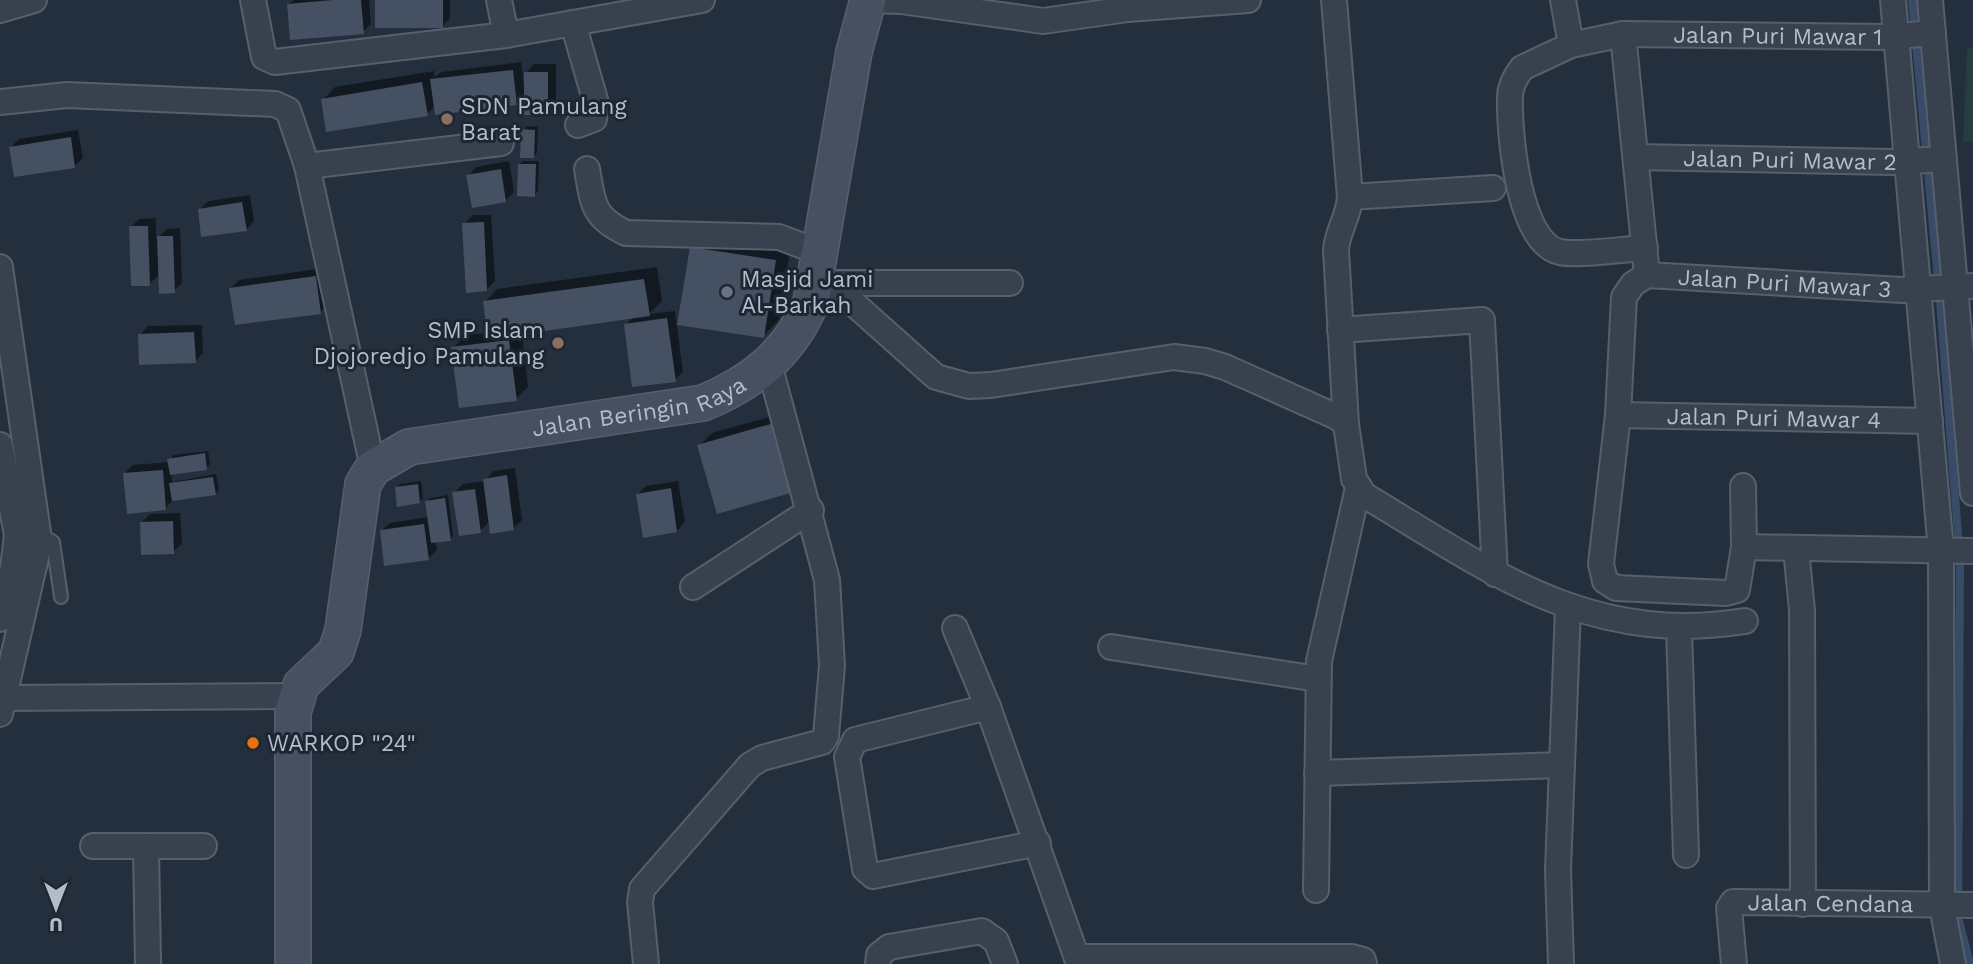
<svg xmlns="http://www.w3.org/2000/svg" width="1973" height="964" viewBox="0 0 1973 964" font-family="'Work Sans',sans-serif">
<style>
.green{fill:#263c3f}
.shadow{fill:#0007}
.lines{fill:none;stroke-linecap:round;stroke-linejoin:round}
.stream{stroke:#394c67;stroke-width:8}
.building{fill:#455162}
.lane-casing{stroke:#565f6c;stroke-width:16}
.street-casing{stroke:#565f6c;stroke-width:28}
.secondary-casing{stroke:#565f6c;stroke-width:38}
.lane{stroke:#38414e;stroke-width:12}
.street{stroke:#38414e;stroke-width:24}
.secondary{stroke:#465061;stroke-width:35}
.education-dot{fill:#8d6e63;stroke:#1d2633;stroke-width:2.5}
.worship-dot{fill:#6b7280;stroke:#1d2633;stroke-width:2.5}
.food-dot{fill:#e8710a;stroke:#1d2633;stroke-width:2.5}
.labels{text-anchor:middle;stroke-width:6;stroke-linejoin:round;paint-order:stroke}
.street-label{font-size:23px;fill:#b4bcc9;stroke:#1d2633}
.poi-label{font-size:23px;fill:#b4bcc9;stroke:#1d2633;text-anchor:start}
</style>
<rect width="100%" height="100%" fill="#242f3e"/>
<path class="green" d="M 1967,48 L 1973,48 L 1973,143 L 1963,142 Z"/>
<g class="shadow">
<path d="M 294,0 L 369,0 L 371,24 L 363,32 L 289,4 Z"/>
<path d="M 377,0 L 450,0 L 450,18 L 442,27 Z"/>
<path d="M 521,62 L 524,87 L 526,73 L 534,64 L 556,64 L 556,105 L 547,114 L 526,93 L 516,103 L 435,106 L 427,114 L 323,100 L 335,87 L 434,71 L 435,77 L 441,72 Z"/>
<path d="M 527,126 L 538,127 L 537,153 L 533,156 L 523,130 Z"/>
<path d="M 78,130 L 83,158 L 74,166 L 11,147 L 19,139 Z"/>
<path d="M 509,161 L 514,192 L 506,200 L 468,176 L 476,167 Z"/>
<path d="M 523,161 L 539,161 L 538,191 L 535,195 L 520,164 Z"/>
<path d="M 250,195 L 254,221 L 246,230 L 199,210 L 208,201 Z"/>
<path d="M 473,215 L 491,215 L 495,281 L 486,290 L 464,224 Z"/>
<path d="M 156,218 L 156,239 L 167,229 L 180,228 L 182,283 L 174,291 L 160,274 L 149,284 L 131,227 L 139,219 Z"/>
<path d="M 708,231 L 791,244 L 779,320 L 763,336 L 691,248 Z"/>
<path d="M 657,267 L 662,301 L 649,314 L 675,311 L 683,372 L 675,380 L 626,325 L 634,316 L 522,332 L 528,387 L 516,399 L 453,348 L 466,335 L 489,333 L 485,302 L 497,289 Z"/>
<path d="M 324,268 L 328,304 L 320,312 L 231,288 L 239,280 Z"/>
<path d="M 202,325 L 203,353 L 195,362 L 140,335 L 148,326 Z"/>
<path d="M 787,412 L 806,478 L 699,446 L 712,433 Z"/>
<path d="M 208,451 L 210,464 L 206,468 L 171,473 L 172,482 L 216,474 L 219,490 L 215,494 L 173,500 L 165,509 L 125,473 L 133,465 L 170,462 L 173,455 Z"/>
<path d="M 515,468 L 522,520 L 513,529 L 490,521 L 480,531 L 454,493 L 463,484 L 485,481 L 493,471 Z"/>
<path d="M 421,481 L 423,498 L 419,502 L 396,488 L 400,484 Z"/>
<path d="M 678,481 L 685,522 L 677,531 L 638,494 L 646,486 Z"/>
<path d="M 448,495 L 453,536 L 450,539 L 435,541 L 437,550 L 428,559 L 381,531 L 390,523 L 429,517 L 427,501 L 431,498 Z"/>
<path d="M 180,513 L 182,544 L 173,552 L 142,522 L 150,514 Z"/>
</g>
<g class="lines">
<path class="stream" d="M 1912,0 L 1940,301 L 1960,561 L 1958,917 L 1970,964"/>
</g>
<g class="building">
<path d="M 333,0 L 361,0 L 364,34 L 290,40 L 287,4 Z"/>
<rect x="375" y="0" width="68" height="28"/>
<path d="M 513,70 L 517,105 L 435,115 L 430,79 Z"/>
<rect x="524" y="72" width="24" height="43"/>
<path d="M 422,82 L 428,116 L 326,132 L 321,99 Z"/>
<path d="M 521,129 L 535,130 L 534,158 L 520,158 Z"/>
<path d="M 71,137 L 75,168 L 14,177 L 9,147 Z"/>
<path d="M 518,164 L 536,164 L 535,197 L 517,196 Z"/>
<path d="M 501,169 L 506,202 L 472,208 L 466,175 Z"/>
<path d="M 242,202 L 247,231 L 201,237 L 198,209 Z"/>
<path d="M 484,222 L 487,291 L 466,293 L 462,223 Z"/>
<path d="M 129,226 L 148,226 L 150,286 L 131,286 Z"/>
<path d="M 157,236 L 173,236 L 175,293 L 159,294 Z"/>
<path d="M 690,247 L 776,260 L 764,338 L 677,325 Z"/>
<path d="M 316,276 L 321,314 L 235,325 L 229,288 Z"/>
<path d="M 644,279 L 650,316 L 488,339 L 483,301 Z"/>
<path d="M 667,318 L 676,382 L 632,387 L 624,324 Z"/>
<path d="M 194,332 L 196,363 L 139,365 L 138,334 Z"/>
<path d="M 509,340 L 517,401 L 459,408 L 451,347 Z"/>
<path d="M 774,423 L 794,492 L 717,514 L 697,445 Z"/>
<path d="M 205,453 L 207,470 L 170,475 L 167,459 Z"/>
<path d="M 163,470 L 166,510 L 127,514 L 123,473 Z"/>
<path d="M 507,475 L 514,530 L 490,534 L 483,479 Z"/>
<path d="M 213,477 L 216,495 L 172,501 L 169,483 Z"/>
<path d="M 418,484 L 420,503 L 397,507 L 395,487 Z"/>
<path d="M 671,488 L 677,532 L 643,538 L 636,494 Z"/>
<path d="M 475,489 L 481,533 L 459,536 L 452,492 Z"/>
<path d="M 445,498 L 451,541 L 431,543 L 425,501 Z"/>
<path d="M 173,521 L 174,554 L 141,555 L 140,522 Z"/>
<path d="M 424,524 L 429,560 L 384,566 L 380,530 Z"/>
</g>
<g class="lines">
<g class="lane-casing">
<path id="lane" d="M 38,533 L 53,542 L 61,597"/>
</g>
<g class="street-casing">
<g id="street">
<path d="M 253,0 L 264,57 L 275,62 L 506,35 L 702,0"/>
<path d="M 499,0 L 506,35"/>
<path d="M 868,0 L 901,1 L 1043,21 L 1128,9 L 1248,0"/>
<path d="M 1334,0 L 1350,197 C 1349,217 1337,231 1336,250 L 1346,424"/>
<path d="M 1563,0 L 1571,45"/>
<path d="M 1893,0 L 1941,551 L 1942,907 L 1953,964"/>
<path d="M 1930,0 L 1973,493"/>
<path d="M 0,10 L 34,0"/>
<path d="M 573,23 L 596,103 L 594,119 L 578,125"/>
<path d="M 1623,34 L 1647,275 L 1633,284 L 1624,297 L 1618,415 L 1601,564 L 1605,581 L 1616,588 L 1726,593 L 1737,590 L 1744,547 L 1743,486"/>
<path d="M 0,102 L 67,95 L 275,104 L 288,110 L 307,166 L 373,468"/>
<path id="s1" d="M 1636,157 L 1892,162 L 1944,159"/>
<path d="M 307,166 L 501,143"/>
<path d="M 587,169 C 593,203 592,217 626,233 L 779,237 L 819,252"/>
<path d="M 1350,197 L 1493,188"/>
<path id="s2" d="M 1645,248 C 1624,249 1579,256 1560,252 C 1518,243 1509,132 1510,97 C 1510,86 1516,76 1522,68 L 1571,45 L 1623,34 L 1886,37 L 1933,33"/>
<path d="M 0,267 L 38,533 L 37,553 L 0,714"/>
<path d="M 816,270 L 936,377 L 969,386 L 991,385 L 1174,357 L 1205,361 L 1225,367 L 1337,417 L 1346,424 L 1354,479 L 1364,495 C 1491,571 1588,646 1745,621"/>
<path id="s3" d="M 1647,275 L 1902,290 L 1973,286"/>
<path d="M 830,283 L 1010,283"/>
<path d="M 1340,330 L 1482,320 L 1495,574"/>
<path id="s4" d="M 1618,415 L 1930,421"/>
<path d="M 0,445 L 17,535 L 13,568 L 0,619"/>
<path d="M 1744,547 L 1973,551"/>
<path d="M 1796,549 L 1802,610 L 1803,904"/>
<path d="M 693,587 L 811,510"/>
<path d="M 955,628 L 988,707 L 1079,964"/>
<path d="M 1679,628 L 1686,855"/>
<path d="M 1111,647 L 1318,679"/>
<path d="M 0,698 L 296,696"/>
<path d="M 988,707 L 855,740 L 847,757 L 865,869 L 873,876 L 1038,843"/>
<path d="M 1317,773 L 1562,765"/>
<path d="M 93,846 L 204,846"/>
<path d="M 146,846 L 148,964"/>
<path d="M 1316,890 L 1319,661 L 1358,488"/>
<path d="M 1077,957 L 1352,957 L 1363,960 L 1364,964"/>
<path d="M 646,964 L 640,902 L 642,889 L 750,765 L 762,758 L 822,742 L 826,736 L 832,666 L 827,580 L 769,364"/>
<path d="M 878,964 L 879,955 L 889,947 L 982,931 L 996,941 L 1005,964"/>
<path d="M 1561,964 L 1558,870 L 1568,608"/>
<path id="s5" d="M 1734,964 L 1729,908 L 1733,902 L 1973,905"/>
</g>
</g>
<g class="secondary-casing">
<g id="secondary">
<path id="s6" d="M 293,964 L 293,712 L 301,685 L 336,652 L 343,630 L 363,484 L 373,468 L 409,447 L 703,403 C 752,383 790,353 811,302 L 854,52 L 868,0"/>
</g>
</g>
<use href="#lane" class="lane"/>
<use href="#street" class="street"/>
<use href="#secondary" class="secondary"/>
</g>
<g class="education-dot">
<circle cx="447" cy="119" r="7"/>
<circle cx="558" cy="343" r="7"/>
</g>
<circle class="worship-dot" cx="727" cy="292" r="7"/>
<circle class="food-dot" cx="253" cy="743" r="7"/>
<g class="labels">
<g class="street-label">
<text dy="8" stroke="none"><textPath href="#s2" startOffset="550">Jalan Puri Mawar 1</textPath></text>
<text dy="8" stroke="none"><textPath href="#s1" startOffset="154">Jalan Puri Mawar 2</textPath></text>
<text dy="8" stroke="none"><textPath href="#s3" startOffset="138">Jalan Puri Mawar 3</textPath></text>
<text dy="8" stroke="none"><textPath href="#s6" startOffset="793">Jalan Beringin Raya</textPath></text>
<text dy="8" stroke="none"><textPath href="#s4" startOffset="156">Jalan Puri Mawar 4</textPath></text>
<text dy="8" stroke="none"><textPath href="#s5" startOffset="161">Jalan Cendana</textPath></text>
</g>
<g class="poi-label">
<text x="461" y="114">SDN Pamulang<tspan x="461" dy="26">Barat</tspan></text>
<text x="741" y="287">Masjid Jami<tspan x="741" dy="26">Al-Barkah</tspan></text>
<text x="544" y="338" text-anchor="end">SMP Islam<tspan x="544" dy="26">Djojoredjo Pamulang</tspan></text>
<text x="267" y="751">WARKOP "24"</text>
</g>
</g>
<g transform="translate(56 908) rotate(180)" stroke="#1d2633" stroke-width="5" paint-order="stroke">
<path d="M0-5L12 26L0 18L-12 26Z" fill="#b4bcc9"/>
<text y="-10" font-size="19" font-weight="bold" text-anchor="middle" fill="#b4bcc9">U</text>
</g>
</svg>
